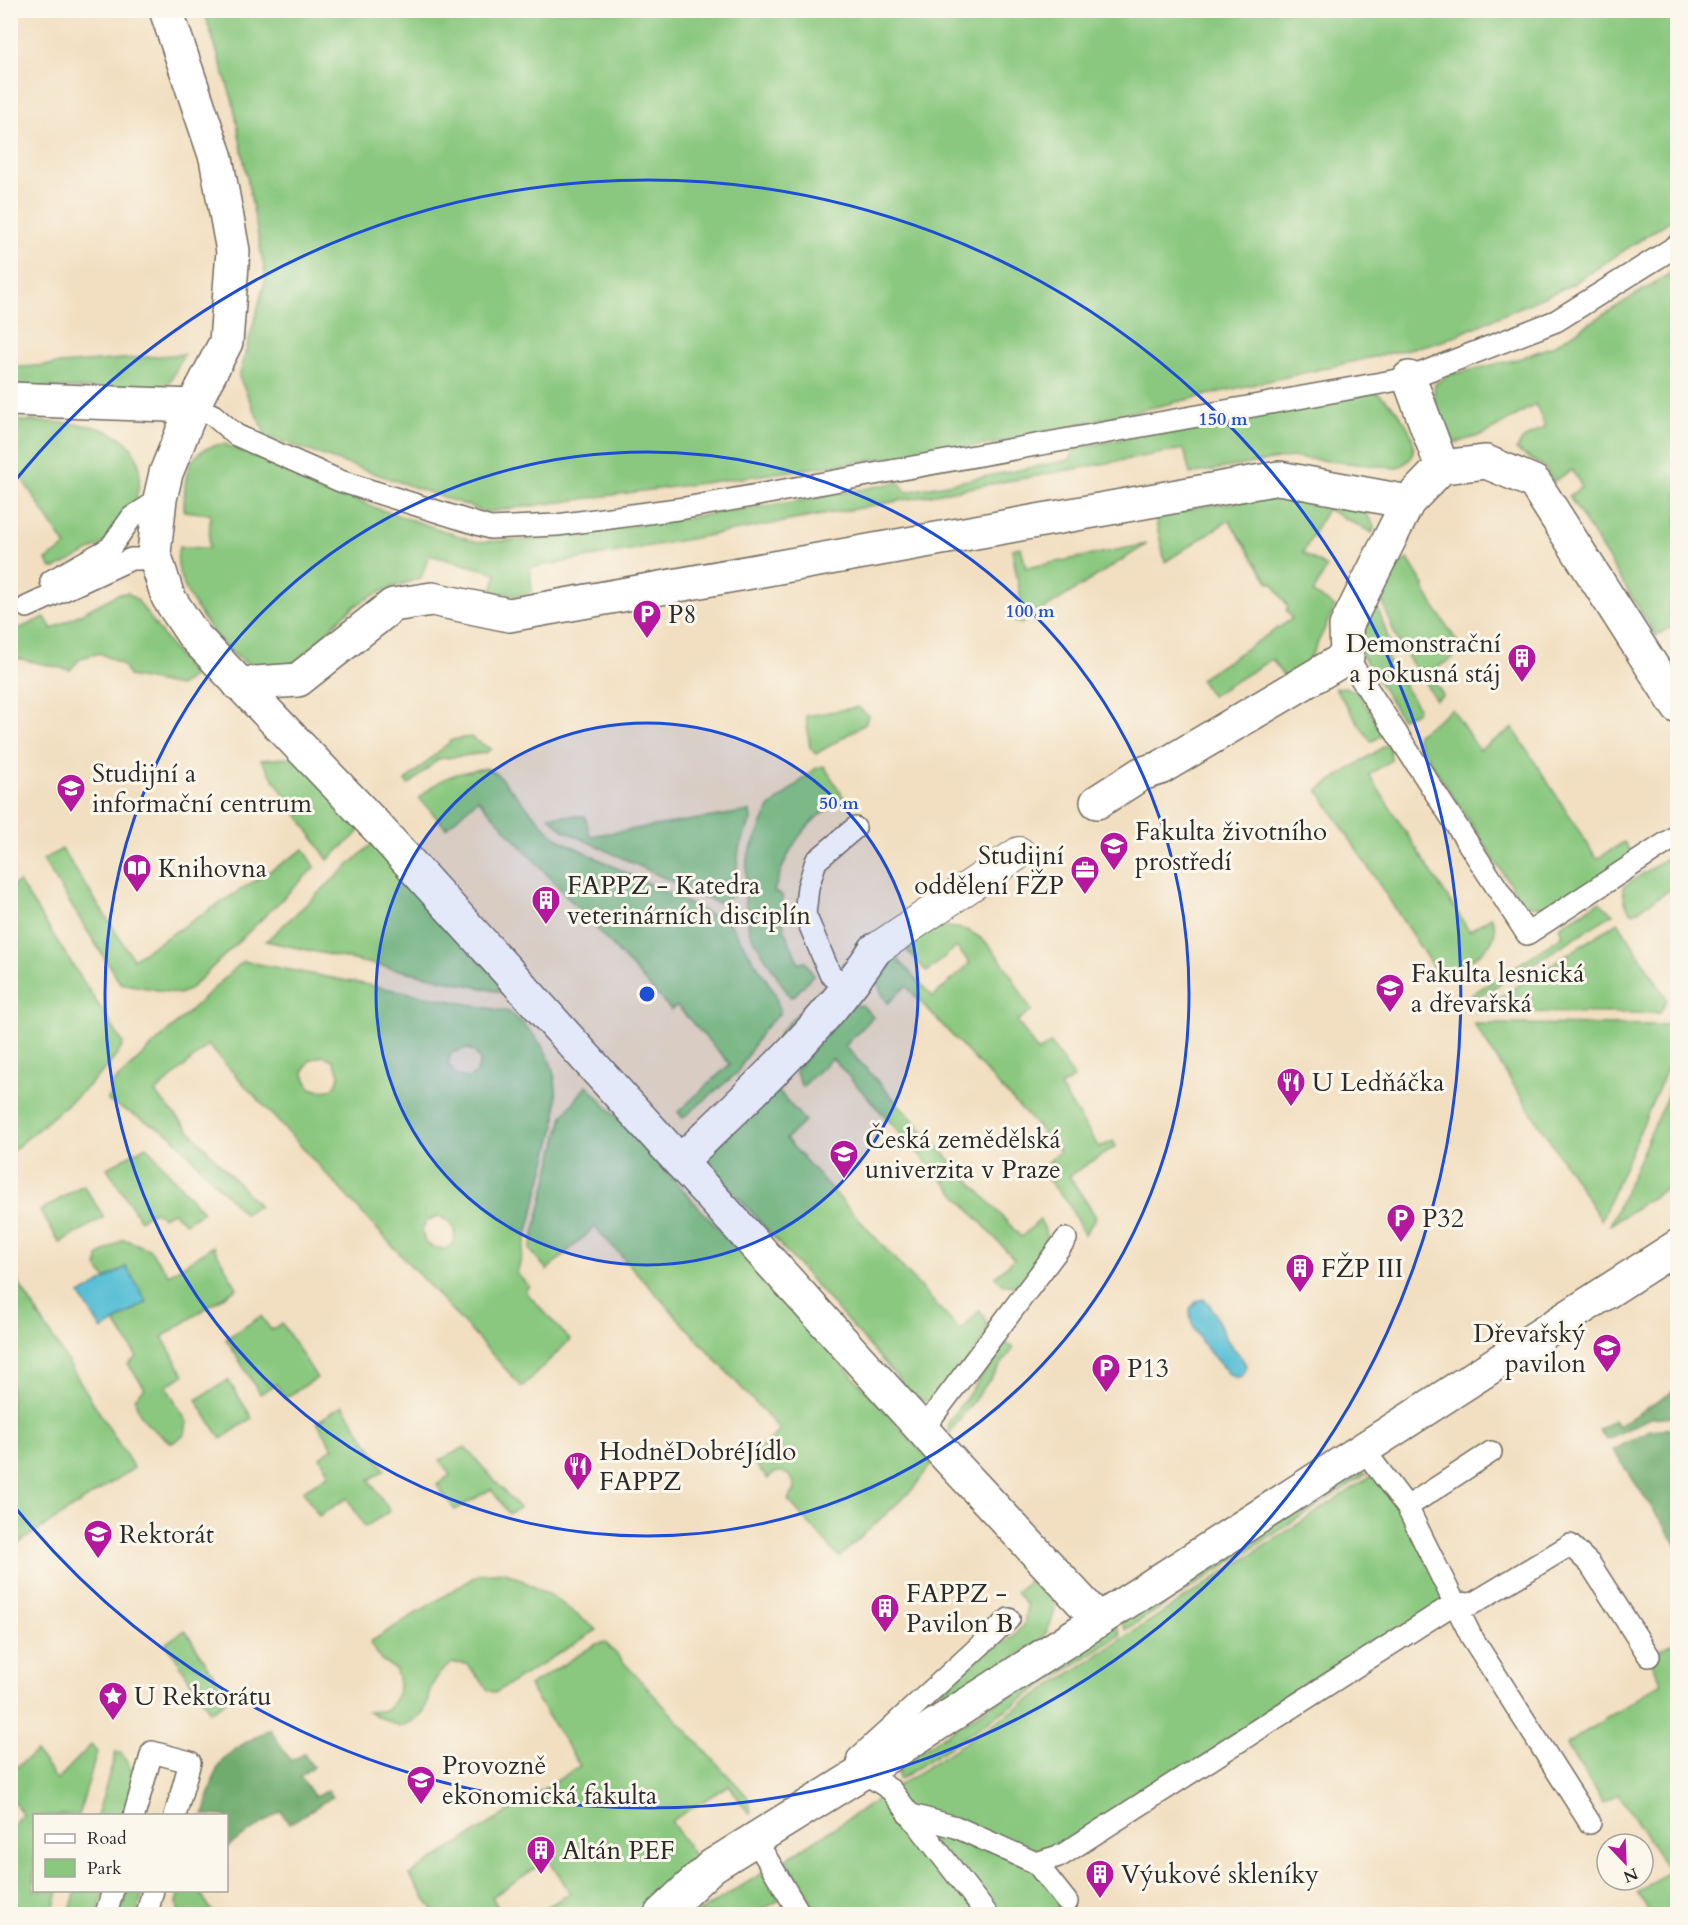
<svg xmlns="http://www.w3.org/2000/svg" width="1688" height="1925" viewBox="0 0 1688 1925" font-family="Cardo,serif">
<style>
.green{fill:#8ac87f;stroke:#5a7a55;stroke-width:1.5;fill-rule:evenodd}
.forest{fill:#6fac6e;stroke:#4d6c4c;stroke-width:1.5}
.water{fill:#59bfd6;stroke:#427580;stroke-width:1.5}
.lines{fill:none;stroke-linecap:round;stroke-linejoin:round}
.service-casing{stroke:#716a60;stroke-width:24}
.pedestrian-casing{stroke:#716a60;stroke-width:34}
.minor-casing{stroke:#716a60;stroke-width:36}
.service{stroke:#fff;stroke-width:21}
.pedestrian{stroke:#fff;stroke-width:32}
.minor{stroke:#fff;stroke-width:33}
.ring{fill:none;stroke:#1d4ed8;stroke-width:3}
.labels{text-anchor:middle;stroke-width:6;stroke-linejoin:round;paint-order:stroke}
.poi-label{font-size:26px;fill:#2b2b2b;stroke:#fbf7ec;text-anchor:start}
.centre{fill:#1d4ed8;stroke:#fbf7ec;stroke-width:3}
.ring-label{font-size:18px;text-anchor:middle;font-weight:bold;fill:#1d4ed8;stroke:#fbf7ec;stroke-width:6;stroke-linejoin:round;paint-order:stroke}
</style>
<rect width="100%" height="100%" fill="#fbf7ec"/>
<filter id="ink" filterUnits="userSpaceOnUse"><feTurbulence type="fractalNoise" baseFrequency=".0167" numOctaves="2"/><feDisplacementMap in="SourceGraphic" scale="12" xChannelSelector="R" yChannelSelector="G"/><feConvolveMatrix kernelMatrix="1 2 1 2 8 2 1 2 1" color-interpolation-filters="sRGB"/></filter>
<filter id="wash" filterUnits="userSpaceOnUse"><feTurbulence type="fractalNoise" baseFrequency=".008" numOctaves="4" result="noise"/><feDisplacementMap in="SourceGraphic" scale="24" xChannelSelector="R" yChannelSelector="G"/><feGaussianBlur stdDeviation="1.35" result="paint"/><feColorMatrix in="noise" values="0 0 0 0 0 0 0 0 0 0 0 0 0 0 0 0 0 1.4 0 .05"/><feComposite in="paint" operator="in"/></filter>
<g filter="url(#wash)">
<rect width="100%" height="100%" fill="#f2dfc1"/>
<g class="green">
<path d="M 204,11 L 1677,11 L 1677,216 L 1571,285 L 1443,341 L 993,444 L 486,512 L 266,436 L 239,377 L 266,278 L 233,102 Z"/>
<path d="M 1677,269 L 1677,623 L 1656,636 L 1569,496 L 1582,487 L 1572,470 L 1553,482 L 1544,467 L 1516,450 L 1523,439 L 1545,427 L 1536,404 L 1485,434 L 1455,443 C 1437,429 1431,406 1435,384 L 1449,375 L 1518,359 L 1553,346 Z"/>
<path d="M 184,354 L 172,378 L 162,390 L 11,387 L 11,368 Z"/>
<path d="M 1375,392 C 1393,402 1425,439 1409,460 C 1406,463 1401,466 1397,468 L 1290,457 L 1190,474 L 1184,449 L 530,568 L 532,592 L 518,596 L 492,592 L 497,573 L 429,555 L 421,578 C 400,585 378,591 358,604 C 334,620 317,646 294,662 C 259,686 223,649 205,621 C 191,600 172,573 179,547 L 209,548 L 210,514 L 184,511 C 185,478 184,448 224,444 L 373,507 L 477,542 L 545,539 L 805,500 L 899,482 L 906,492 L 1070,460 L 1075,448 Z"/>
<path d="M 10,420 C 37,422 67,421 94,427 C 133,436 147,460 136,498 C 132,511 126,524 116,534 C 102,547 73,559 56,568 L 51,568 L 46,560 L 66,546 L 11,462 Z"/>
<path d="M 1285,496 L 1363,508 L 1374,526 L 1373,533 L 1327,509 L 1303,553 L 1327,567 L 1313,593 L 1335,607 L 1303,673 L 1286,680 L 1272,659 L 1211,696 L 1200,679 L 1292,619 L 1286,609 L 1288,607 L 1272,582 L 1269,583 L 1229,520 L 1165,562 L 1155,517 L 1198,507 Z"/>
<path d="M 1147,544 L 1021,624 L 1015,622 L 1022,605 L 1012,549 L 1021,547 L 1026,568 Z"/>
<path d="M 1408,559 L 1425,587 L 1423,589 L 1463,651 L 1429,673 L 1443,695 L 1436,700 L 1398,642 L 1377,588 L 1386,572 Z"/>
<path d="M 128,593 L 138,601 L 193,677 L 179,686 L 129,676 L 123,665 L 100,653 L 81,658 L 70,670 L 11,657 L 11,632 L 45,617 L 52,629 L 118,594 Z"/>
<path d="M 1373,595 L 1394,654 L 1386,658 L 1418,707 L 1417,712 L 1401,718 L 1358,649 L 1357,630 Z"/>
<path d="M 1345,687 L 1358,693 L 1384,734 L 1371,742 L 1335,688 Z"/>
<path d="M 858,707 L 868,716 L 865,724 L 816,754 L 810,748 L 806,716 Z"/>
<path d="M 1452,709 L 1479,750 L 1513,728 L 1597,859 L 1624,842 L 1633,855 C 1613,868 1564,905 1544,907 C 1535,907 1529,905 1521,901 L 1417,741 L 1416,735 Z"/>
<path d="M 470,737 L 491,749 L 485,753 L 438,759 L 409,785 L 405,781 L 452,740 Z"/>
<path d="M 1389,743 L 1391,760 L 1369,775 L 1469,931 L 1491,917 C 1509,946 1460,965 1440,978 L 1318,790 Z"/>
<path d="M 296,757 L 358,826 L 359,832 L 328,860 L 261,760 Z"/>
<path d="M 824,766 L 844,798 C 804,821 787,848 774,892 L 782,895 L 784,929 L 799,964 L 805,961 L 813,975 L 794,996 L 790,997 L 749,931 L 745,900 L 747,858 L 769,808 L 815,769 Z"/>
<path d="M 486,768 L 496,773 L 548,830 L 562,841 L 730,924 L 775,993 L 780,1013 L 762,1031 L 737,1073 L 683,1118 L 678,1112 L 730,1064 L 677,1006 L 671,1010 L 478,799 L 446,828 L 419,798 C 442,776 455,773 486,768 Z"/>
<path d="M 750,811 L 751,820 L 739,848 L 734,895 L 717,903 L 563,830 L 549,816 L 585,816 L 590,836 Z"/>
<path d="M 373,843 L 510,994 L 266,941 Z"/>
<path d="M 62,849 L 133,959 L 304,849 L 315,867 L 189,990 L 179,994 L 120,983 L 43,860 Z"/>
<path d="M 1677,851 L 1677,885 L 1634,913 C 1624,908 1624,896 1623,887 Z"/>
<path d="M 19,882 L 123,1043 C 118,1067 33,1132 11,1152 L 10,887 Z"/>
<path d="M 1599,902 L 1613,914 L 1463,1007 L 1460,1002 L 1563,936 L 1559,927 Z"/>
<path d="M 1618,922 L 1667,999 L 1660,1013 L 1477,1012 Z"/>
<path d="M 947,927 C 955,928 964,928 971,932 C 999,947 1015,984 1032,1011 L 1017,1021 L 1038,1052 L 1051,1043 L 1074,1078 L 1060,1087 L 1099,1148 L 1113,1141 L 1116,1146 L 1069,1176 L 1096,1217 L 1084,1235 L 1068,1203 L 1040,1170 L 1060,1151 L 906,986 L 888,1003 C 871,980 875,973 891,952 L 933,997 L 967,966 L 970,963 L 956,947 L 927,972 L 902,945 L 928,932 Z"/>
<path d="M 243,961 L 509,1012 C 552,1045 561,1075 555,1127 L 517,1274 L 529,1286 L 525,1291 L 570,1340 L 522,1387 L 208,1045 L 155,1093 L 259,1206 L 244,1214 L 170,1134 L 108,1101 L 112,1084 ZM 467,1048 L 475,1052 L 480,1061 L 477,1072 L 469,1078 L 456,1076 L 448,1064 L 451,1053 ZM 322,1056 L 333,1060 L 339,1074 C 338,1092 325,1093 310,1088 L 303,1072 L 310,1060 ZM 438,1216 L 448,1221 L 455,1229 L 454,1242 L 446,1249 L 436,1248 L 425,1243 L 422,1231 L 426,1221 Z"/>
<path d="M 820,990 L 818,1004 L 773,1048 L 781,1031 Z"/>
<path d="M 862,1005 L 873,1017 L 845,1046 L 1021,1237 L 1040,1220 C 1058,1249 1036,1263 1018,1286 L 1004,1285 L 995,1277 L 1014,1259 L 832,1058 L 802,1087 L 795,1071 L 849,1006 Z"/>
<path d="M 1474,1024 L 1666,1025 L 1677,1046 L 1601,1220 Z"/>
<path d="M 1677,1074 L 1677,1181 L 1610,1225 Z"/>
<path d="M 587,1085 L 932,1463 L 913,1489 L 839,1557 L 788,1500 L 795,1490 C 795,1474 778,1465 768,1479 L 750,1458 L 780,1430 L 595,1227 L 547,1270 L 530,1250 L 563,1116 Z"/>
<path d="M 769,1091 L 779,1092 L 805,1121 L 786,1139 L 960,1331 L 980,1310 L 987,1323 L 987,1335 L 940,1397 L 927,1401 L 917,1400 L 702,1156 Z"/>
<path d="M 146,1146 L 203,1212 L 185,1223 L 173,1212 L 162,1217 L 154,1211 L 140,1220 L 107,1168 Z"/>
<path d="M 83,1185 L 104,1217 L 60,1243 L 40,1211 Z"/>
<path d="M 124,1239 L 149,1249 L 169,1275 L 213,1246 L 237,1288 L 162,1337 L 184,1375 L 166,1386 L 187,1422 L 185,1434 L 172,1443 C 155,1432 137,1419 135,1398 L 145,1388 L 128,1364 L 137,1357 L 115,1322 L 147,1302 L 126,1267 L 106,1279 L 97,1267 L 98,1256 Z"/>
<path d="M 11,1271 L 134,1468 L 11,1548 L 10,1548 Z"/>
<path d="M 261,1316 L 271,1330 L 282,1323 L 317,1378 L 285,1398 L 276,1384 L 260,1394 L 226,1339 Z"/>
<path d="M 1005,1343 L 1014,1348 L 949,1433 L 948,1423 Z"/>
<path d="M 228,1380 L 252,1418 L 221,1439 L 196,1400 Z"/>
<path d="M 343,1405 L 385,1470 L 369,1480 L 390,1511 L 365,1527 L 347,1498 L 319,1516 L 303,1491 L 330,1474 L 320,1457 L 333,1448 L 317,1422 Z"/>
<path d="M 465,1447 L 519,1508 L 509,1514 L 491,1489 L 455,1510 L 437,1485 L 450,1475 L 440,1460 Z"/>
<path d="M 1379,1471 L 1455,1603 L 1037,1863 L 1067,1902 L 1057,1909 L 1060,1914 L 819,1914 L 785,1860 Z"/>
<path d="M 1361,1473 L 1366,1474 L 1126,1630 L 1121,1622 L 1344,1479 Z"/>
<path d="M 1018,1548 C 1048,1580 1071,1595 1042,1639 L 874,1752 L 982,1653 L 1008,1641 L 1024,1624 L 1027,1606 L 1016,1592 L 1033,1577 L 1012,1554 Z"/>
<path d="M 506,1572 L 553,1597 L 597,1630 L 495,1693 L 488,1690 L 467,1664 L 452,1663 C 447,1667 441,1671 438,1676 C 419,1700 439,1712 400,1727 L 368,1712 L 387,1710 C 400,1695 402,1687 395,1669 L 381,1660 L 370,1642 L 479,1574 Z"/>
<path d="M 1115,1625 L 1121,1634 L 899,1780 L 897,1766 Z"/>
<path d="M 185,1630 L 229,1699 L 210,1712 L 166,1643 Z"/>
<path d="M 1677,1640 L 1677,1914 L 1651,1914 L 1637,1893 L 1669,1871 L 1619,1794 L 1603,1803 L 1566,1744 L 1662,1683 L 1649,1656 Z"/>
<path d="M 605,1642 L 748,1797 L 751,1811 L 749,1814 L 729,1785 L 671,1821 L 699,1863 L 669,1885 L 641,1914 L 536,1914 L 570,1893 L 549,1859 L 492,1897 L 502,1914 L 436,1914 L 409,1875 L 580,1766 L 529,1686 L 596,1644 Z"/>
<path d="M 91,1745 L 97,1752 L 79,1815 L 34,1816 L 34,1890 L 58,1891 L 52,1914 L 11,1914 L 11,1829 L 23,1815 L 11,1797 L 11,1771 L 36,1752 L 57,1780 Z"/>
<path d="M 116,1752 L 122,1754 L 136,1778 L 125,1815 L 97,1816 Z"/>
<path d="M 764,1872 L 780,1900 L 754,1914 L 696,1914 Z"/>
<path d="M 76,1891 L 104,1891 L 98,1914 L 69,1914 Z"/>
<path d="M 128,1891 L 143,1891 L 137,1914 L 121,1914 Z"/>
<path d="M 180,1891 L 199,1891 L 214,1914 L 179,1914 L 177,1903 Z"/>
</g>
<g class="forest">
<path d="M 1677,1389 L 1677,1416 L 1650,1418 L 1606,1440 L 1599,1430 L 1614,1420 L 1618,1426 Z"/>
<path d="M 1677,1428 L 1678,1428 L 1677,1545 L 1613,1450 L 1650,1430 Z"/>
<path d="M 270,1729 L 291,1761 L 304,1754 L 313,1767 L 300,1776 L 315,1797 L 328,1790 L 332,1797 L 289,1824 L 281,1811 L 227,1847 L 226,1816 L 204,1815 C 209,1799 212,1774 222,1761 C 234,1747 255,1738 270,1729 Z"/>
</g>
<g class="water">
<path d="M 126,1267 L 147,1302 L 102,1330 L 80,1295 Z"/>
<path d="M 1204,1299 C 1216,1309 1218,1324 1225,1337 C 1231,1347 1241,1354 1246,1365 L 1243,1375 L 1237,1378 L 1230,1375 C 1214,1357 1189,1334 1190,1309 L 1197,1301 Z"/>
</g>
</g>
<g filter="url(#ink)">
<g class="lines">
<g class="service-casing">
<g id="service">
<path d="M 193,406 L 213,415 L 236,435 L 340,481 L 490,528 L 557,525 L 685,508 L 1409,378 L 1556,321 L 1678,245"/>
<path d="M 51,581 L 110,548 L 132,517 L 160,499"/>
<path d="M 27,607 L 131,559 L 145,559 L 158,564"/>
<path d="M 1347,657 L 1527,934 L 1678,835"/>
<path d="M 849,989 L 830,974 L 805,914 L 808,887 L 816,861 L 855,828"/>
<path d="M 923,1429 L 1066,1239"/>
<path d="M 1364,1450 L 1407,1507 L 1471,1636 L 1590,1823"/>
<path d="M 1407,1507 L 1491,1452"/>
<path d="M 908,1814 L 956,1827 L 1036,1863 L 1067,1902"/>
<path d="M 134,1816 L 152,1752 L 190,1762 L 175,1816"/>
<path d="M 755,1839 L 800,1914"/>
<path d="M 1036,1863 L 1062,1855 L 1455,1603 L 1472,1604 L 1570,1545 L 1590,1564 L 1649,1656"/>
<path d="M 106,1914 L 113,1890"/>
<path d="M 147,1914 L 153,1890"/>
<path d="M 987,1914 L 891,1790 L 863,1772 L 858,1758 L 1009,1619"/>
</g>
</g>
<g class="pedestrian-casing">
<path id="pedestrian" d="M 875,950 L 1019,853"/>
</g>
<g class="minor-casing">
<g id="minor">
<path d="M 166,10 L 216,158 L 233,251 L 226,342 L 193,406 L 166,473 L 160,499 L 154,553 L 168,597 L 194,636 L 377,827 L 948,1458 L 1098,1619"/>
<path d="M 1409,378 L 1442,467"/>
<path d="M 10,399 L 193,406"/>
<path d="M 239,684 L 298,680 L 393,605 L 432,599 L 509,615 L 1279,478 L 1408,502"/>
<path d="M 1097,802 L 1141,774 L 1160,768 L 1347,657 L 1346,626 L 1408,502 L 1442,467 L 1486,462 L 1534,482 L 1678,707"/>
<path d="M 680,1162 C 748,1095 822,1030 875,950"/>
<path d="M 661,1914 L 712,1866 L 863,1772 L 1678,1246"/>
</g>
</g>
<use href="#service" class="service"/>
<use href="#pedestrian" class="pedestrian"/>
<use href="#minor" class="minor"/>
</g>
</g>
<circle cx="647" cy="994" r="271" fill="#1d4ed8" fill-opacity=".12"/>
<g class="ring">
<circle cx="647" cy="994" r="271"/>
<circle cx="647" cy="994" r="542"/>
<path d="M14 482A814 814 0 1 1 14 1506"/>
</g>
<defs>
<g id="parking-pin" transform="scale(1.5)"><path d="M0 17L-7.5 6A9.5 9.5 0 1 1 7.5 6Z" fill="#b5179e" stroke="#fbf7ec"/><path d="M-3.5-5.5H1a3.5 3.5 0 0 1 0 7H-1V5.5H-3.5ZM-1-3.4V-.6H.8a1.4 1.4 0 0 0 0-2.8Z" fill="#fff"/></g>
<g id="building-pin" transform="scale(1.5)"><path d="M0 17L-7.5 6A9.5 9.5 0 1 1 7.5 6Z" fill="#b5179e" stroke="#fbf7ec"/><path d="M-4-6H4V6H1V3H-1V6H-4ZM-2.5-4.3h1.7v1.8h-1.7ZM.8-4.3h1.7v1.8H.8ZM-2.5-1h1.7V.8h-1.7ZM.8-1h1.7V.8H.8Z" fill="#fff"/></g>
<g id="university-pin" transform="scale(1.5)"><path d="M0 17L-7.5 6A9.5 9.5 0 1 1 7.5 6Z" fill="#b5179e" stroke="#fbf7ec"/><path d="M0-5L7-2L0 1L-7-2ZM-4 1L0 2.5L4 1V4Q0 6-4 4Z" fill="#fff"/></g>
<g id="library-pin" transform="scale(1.5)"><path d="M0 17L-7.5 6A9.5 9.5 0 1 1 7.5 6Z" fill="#b5179e" stroke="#fbf7ec"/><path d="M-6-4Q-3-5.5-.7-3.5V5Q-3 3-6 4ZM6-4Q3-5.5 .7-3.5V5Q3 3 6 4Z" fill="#fff"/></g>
<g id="office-pin" transform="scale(1.5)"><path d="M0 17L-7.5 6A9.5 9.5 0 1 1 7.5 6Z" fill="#b5179e" stroke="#fbf7ec"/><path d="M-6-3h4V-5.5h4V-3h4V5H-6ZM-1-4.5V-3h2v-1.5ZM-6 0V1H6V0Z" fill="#fff"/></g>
<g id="restaurant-pin" transform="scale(1.5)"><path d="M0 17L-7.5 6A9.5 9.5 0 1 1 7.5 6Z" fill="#b5179e" stroke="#fbf7ec"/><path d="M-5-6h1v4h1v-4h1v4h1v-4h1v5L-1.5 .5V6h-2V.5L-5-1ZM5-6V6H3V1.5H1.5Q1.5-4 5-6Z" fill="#fff"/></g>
<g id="sight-pin" transform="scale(1.5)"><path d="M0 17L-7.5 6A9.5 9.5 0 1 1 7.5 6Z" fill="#b5179e" stroke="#fbf7ec"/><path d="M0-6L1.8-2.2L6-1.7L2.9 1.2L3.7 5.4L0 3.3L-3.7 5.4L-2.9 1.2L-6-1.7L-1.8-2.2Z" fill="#fff"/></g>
</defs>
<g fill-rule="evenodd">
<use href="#parking-pin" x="647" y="614"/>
<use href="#building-pin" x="1522" y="658"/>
<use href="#university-pin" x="71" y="788"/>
<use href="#university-pin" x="1114" y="846"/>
<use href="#library-pin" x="137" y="868"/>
<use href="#office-pin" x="1085" y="870"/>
<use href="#building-pin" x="546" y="900"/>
<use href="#university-pin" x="1390" y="988"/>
<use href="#restaurant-pin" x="1291" y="1082"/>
<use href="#university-pin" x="844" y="1154"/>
<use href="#parking-pin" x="1401" y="1218"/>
<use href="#building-pin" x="1300" y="1268"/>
<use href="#university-pin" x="1607" y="1348"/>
<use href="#parking-pin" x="1106" y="1368"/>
<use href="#restaurant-pin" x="578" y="1466"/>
<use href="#university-pin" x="98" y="1534"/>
<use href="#building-pin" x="885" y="1608"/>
<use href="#sight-pin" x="113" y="1696"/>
<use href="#university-pin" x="421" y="1780"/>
<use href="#building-pin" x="541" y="1850"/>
<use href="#building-pin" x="1100" y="1874"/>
</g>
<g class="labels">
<g class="poi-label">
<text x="668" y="623">P8</text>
<text x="1501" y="652" text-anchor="end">Demonstrační<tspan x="1501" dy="30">a pokusná stáj</tspan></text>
<text x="92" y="782">Studijní a<tspan x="92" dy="30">informační centrum</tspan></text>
<text x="1135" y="840">Fakulta životního<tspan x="1135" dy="30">prostředí</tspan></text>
<text x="1064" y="864" text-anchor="end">Studijní<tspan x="1064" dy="30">oddělení FŽP</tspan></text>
<text x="158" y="877">Knihovna</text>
<text x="567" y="894">FAPPZ - Katedra<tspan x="567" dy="30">veterinárních disciplín</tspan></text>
<text x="1411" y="982">Fakulta lesnická<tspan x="1411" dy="30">a dřevařská</tspan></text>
<text x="1312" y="1091">U Ledňáčka</text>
<text x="865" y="1148">Česká zemědělská<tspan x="865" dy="30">univerzita v Praze</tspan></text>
<text x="1422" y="1227">P32</text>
<text x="1321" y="1277">FŽP III</text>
<text x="1586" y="1342" text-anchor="end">Dřevařský<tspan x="1586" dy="30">pavilon</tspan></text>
<text x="1127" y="1377">P13</text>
<text x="599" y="1460">HodněDobréJídlo<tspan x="599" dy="30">FAPPZ</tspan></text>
<text x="119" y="1543">Rektorát</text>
<text x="906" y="1602">FAPPZ -<tspan x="906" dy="30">Pavilon B</tspan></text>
<text x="134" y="1705">U Rektorátu</text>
<text x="442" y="1774">Provozně<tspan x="442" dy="30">ekonomická fakulta</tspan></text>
<text x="562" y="1859">Altán PEF</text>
<text x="1121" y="1883">Výukové skleníky</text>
</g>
</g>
<circle cx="647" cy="994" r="9" class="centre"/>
<g class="ring-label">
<text x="1223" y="425">150 m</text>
<text x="1030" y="617">100 m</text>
<text x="839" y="809">50 m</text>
</g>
<rect width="1688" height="1925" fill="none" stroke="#fbf7ec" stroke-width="36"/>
<rect x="33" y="1814" width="195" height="78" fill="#fbf7ec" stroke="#a8a59f" stroke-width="1.5"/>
<rect x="45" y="1834" width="30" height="9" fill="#ffffff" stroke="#a8a59f" stroke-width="1.5"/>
<text x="87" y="1844" font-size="18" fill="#2b2b2b">Road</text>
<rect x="45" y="1859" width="30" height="18" fill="#8ac87f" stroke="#a8a59f" stroke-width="1.5"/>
<text x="87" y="1874" font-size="18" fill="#2b2b2b">Park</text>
<g transform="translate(1625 1862) rotate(157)"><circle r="28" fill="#fbf7ec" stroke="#a8a59f" stroke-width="1.5"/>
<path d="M0-4.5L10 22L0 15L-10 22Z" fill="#b5179e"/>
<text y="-9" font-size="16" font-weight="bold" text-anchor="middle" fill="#2b2b2b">N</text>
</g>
</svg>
